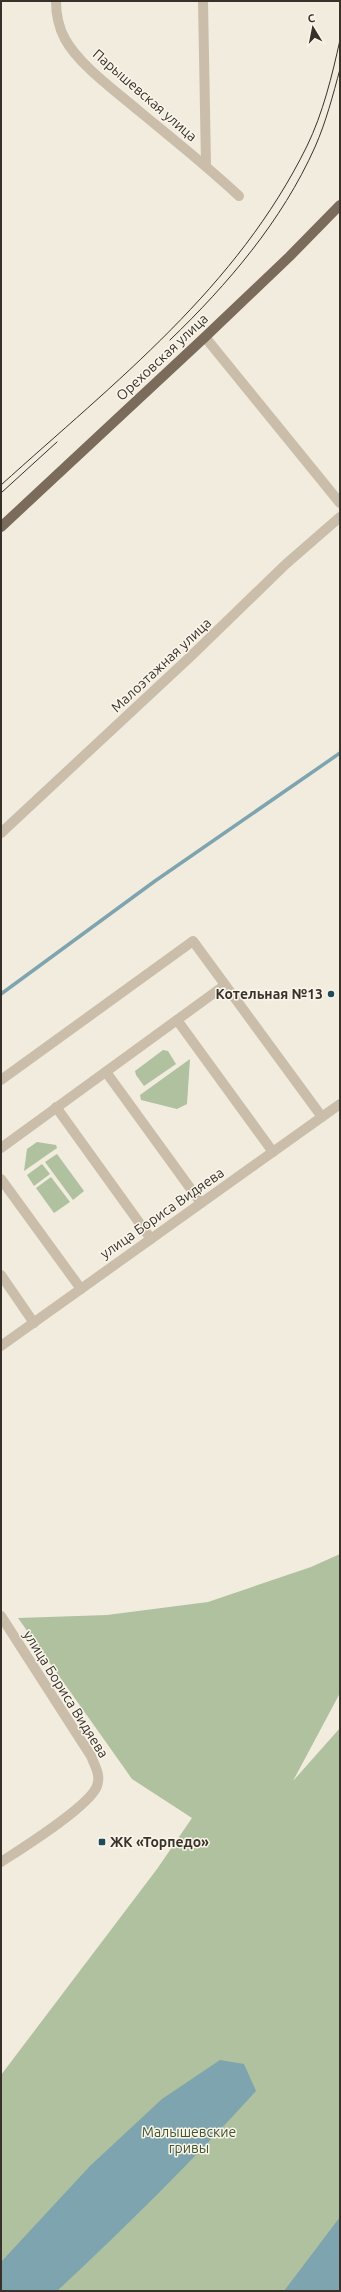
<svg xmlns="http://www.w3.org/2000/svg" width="341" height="2292" viewBox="0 0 341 2292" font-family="Ubuntu,sans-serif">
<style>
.green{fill:#afc19e}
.water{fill:#7da4af}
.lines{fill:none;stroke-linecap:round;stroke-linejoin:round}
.stream{stroke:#7da4af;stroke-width:3.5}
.minor{stroke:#cabeaa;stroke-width:10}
.primary{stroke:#7a6b5b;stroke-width:10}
.tram{stroke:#383129;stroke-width:1}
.poi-dot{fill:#1f4b59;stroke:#faf5eb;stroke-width:1.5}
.labels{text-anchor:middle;stroke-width:3;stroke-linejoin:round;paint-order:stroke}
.street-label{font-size:14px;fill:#383129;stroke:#faf5eb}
.poi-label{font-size:14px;font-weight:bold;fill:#383129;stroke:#faf5eb;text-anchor:end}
.park-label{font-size:14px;fill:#40562d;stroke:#faf5eb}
</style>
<rect width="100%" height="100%" fill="#f2ecde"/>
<g class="green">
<path d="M 163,1050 L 168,1051 L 176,1064 L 144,1086 L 136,1075 L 135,1071 Z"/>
<path d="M 190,1059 L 187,1104 L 177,1109 L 141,1100 L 140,1095 Z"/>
<path d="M 37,1142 L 56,1145 L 57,1148 L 24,1171 L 27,1149 Z"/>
<path d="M 57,1154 L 84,1191 L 73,1200 L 45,1162 Z"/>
<path d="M 42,1164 L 50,1174 L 34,1186 L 27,1175 Z"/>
<path d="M 51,1177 L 70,1202 L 54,1213 L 36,1188 Z"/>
<path d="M 340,1554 L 340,1693 L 293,1781 L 340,1728 L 340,2291 L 1,2291 L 1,2075 L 157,1869 L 192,1818 L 132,1779 L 18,1618 L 107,1615 L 208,1602 L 311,1567 Z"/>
</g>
<g class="water">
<path d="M 220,2060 L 244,2064 L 256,2091 C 192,2161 126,2227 57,2291 L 1,2291 L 1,2262 L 90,2166 L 162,2099 Z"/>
<path d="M 340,2217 L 340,2291 L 284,2291 Z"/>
</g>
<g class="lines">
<path class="stream" d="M 1,994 L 155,881 L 340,753"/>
<g class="minor">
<path d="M 56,1 C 56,13 59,28 65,39 C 79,65 117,92 139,111 C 173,139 207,166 239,196"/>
<path d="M 203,1 L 206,165"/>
<path d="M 205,337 L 340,503"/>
<path d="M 1,833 L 190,657 L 286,564 L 340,517"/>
<path d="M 177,1020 L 273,1152"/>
<path d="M 106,1072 L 201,1203"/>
<path d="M 1,1080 L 193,941 L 322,1117"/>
<path d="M 56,1107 L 151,1239"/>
<path d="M 1,1148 L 225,985"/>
<path d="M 1,1179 L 81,1289"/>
<path d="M 1,1275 L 34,1323"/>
<path d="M 1,1346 L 340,1104"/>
<path d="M 1,1616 L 91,1756 C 95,1766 101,1775 97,1786 C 90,1806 21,1849 1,1862"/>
</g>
<path class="primary" d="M 1,527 L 205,337 L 289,257 L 340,205"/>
<g class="tram">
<path d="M 170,340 C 228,284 282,221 315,147 C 326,122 333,95 340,69"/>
<path d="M 1,485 C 116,381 237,288 307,146 C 323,113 332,76 340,40"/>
<path d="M 1,493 L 57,442"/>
</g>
</g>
<g class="poi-dot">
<circle cx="331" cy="994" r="4"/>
<rect x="98" y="1838" width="8" height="8" rx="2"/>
</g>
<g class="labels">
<g class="street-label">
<text transform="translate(145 95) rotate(41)" y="5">Парышевская улица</text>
<text transform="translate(162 357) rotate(-43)" y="5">Ореховская улица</text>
<text transform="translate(161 665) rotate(-43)" y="5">Малоэтажная улица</text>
<text transform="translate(162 1213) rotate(-35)" y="5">улица Бориса Видяева</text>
<text transform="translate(66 1694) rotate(58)" y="5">улица Бориса Видяева</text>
</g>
<g class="poi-label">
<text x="323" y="999">Котельная №13</text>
<text x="110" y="1847" text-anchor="start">ЖК «Торпедо»</text>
</g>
<g class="park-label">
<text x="189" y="2137">Малышевские<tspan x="189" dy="16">гривы</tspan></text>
</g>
</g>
<rect width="341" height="2292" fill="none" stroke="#383129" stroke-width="4"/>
<g transform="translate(313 28) rotate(350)" stroke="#faf5eb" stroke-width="3" paint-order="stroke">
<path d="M0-3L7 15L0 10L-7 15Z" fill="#383129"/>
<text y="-6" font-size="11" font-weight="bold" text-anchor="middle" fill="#383129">С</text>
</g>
</svg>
